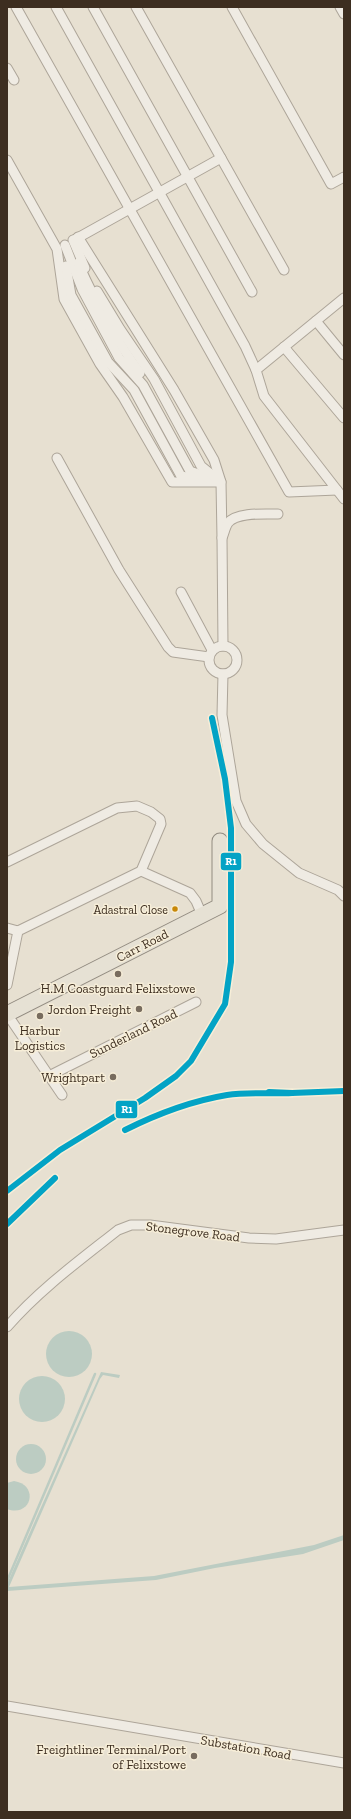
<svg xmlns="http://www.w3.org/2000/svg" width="351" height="1819" viewBox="0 0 351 1819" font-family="'Zilla Slab',serif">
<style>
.water{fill:#bcccc2}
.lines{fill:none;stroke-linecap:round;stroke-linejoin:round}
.stream{stroke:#bcccc2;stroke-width:2.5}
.minor-casing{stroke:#ada599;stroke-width:11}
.primary-casing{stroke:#928b80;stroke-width:17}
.minor{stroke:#efebe3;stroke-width:9}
.primary{stroke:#e6e1d4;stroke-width:15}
.rail-1-casing{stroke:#f7eed8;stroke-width:9}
.rail-1{stroke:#03a3c5;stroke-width:6}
.bus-dot{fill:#c88808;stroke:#f7eed8;stroke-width:1.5}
.poi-dot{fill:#786c5e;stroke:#f7eed8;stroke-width:1.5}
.labels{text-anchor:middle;stroke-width:3;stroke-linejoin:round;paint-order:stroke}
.bus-label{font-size:12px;fill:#3d2e20;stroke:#f7eed8;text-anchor:end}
.street-label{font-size:13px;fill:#3d2e20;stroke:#f7eed8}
.poi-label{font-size:13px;fill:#3d2e20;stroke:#f7eed8;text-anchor:end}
.line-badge{stroke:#f7eed8;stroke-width:1.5}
.badge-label{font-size:11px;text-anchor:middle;font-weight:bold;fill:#fff}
</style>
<rect width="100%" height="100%" fill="#e7e0d1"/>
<g class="water">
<circle cx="69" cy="1354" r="23"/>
<path d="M 101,1372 L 120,1375 L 119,1378 L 103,1375 L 100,1379 L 9,1587 L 154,1576 L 314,1545 L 344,1535 L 344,1540 L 303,1554 L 215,1568 L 156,1580 L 7,1591 L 7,1584 Z"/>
<circle cx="42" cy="1399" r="23"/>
<circle cx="31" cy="1459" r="15"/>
<path d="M 14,1481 C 40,1485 31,1518 7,1509 L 7,1483 Z"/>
</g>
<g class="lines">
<path class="stream" d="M 7,1581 L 95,1374"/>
<g class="minor-casing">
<g id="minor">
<path d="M 16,7 L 289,492 L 337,490"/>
<path d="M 56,7 L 245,346 L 256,370"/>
<path d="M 93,7 L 252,292"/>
<path d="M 136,7 L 284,270"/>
<path d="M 232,7 L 331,184 L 344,177"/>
<path d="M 340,7 L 344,14"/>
<path d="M 7,68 L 14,80"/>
<path d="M 7,160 L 57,249 L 64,299 L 100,364 L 123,397 L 172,482 L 221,482"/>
<path d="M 78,237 L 174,390 L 214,460 L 221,482 L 222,538"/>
<path d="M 73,240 L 85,268"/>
<path d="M 74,240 L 221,158"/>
<path d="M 65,245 L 82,289 L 119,358 L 143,385 L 190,471 L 214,480"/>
<path d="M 78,263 C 95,301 115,339 140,373"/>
<path d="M 66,266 L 71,295 L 108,362 L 134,390 L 181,476 L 192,478"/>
<path d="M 97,291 L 120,329 L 154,379 L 201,466 L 217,479"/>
<path d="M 344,298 L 256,370 L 264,396 L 344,499"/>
<path d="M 316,321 L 344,355"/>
<path d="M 284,347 L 344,418"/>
<path d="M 57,458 L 119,570 L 168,647 L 173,652 L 209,657"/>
<path d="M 181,592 L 212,650"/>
<circle cx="223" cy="660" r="14"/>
<path d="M 223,646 L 222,538 C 224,534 225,527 228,523 C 236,512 265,514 278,514"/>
<path d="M 223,674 L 222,715 L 236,801 L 246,824 L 263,844 L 299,873 L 338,890 L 344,896"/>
<path d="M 7,862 L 117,808 L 137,806 L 151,812 L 160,819 L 161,824 L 141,871 L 18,931 L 7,928"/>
<path d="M 141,871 L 190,893 L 196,901 L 202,915"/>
<path d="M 7,985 L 18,931"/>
<path d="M 7,1014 L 62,1095"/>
<path d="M 49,1076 L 196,1002"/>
<path d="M 7,1327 C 39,1290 80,1260 118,1230 L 131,1225 L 150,1225 L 249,1238 L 276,1239 L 344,1230"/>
<path d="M 7,1706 L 344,1763"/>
</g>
</g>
<g class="primary-casing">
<path id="primary" d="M 7,1014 L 220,906 L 220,841"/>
</g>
<use href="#minor" class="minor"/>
<use href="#primary" class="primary"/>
<g class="rail-1-casing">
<g id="rail-1">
<path d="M 269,1092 L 292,1093 L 344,1091"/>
<path d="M 125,1130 C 157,1114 191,1101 227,1095 C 248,1092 271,1094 292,1093"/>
<path d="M 7,1191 L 60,1150 L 145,1098 L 176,1076 L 191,1061 L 225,1004 L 231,962 L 231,828 L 225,779 L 212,718"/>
<path d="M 7,1224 L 55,1178"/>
</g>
</g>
<use href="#rail-1" class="rail-1"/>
</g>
<circle class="bus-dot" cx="175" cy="909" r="3.5"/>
<g class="poi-dot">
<circle cx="118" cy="974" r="4"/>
<circle cx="139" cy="1009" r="4"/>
<circle cx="40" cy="1016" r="4"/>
<circle cx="113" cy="1077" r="4"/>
<circle cx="194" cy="1756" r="4"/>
</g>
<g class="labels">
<g class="bus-label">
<text x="168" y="914">Adastral Close</text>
</g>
<g class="street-label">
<text transform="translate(142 945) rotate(-27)" y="5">Carr Road</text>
<text transform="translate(133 1033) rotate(-26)" y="5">Sunderland Road</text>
<text transform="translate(193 1231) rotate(7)" y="5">Stonegrove Road</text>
<text transform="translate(246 1747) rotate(10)" y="5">Substation Road</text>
</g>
<g class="poi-label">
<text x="118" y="993" text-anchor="middle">H.M Coastguard Felixstowe</text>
<text x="131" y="1014">Jordon Freight</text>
<text x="40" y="1035" text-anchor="middle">Harbur<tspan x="40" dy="15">Logistics</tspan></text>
<text x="105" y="1082">Wrightpart</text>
<text x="186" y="1754">Freightliner Terminal/Port<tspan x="186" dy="15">of Felixstowe</tspan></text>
</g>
</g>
<g class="line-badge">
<rect x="220" y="852" width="22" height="19" rx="4" fill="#03a3c5"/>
<rect x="115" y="1100" width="23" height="19" rx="4" fill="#03a3c5"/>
</g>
<g class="badge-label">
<text x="231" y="865">R1</text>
<text x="127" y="1113">R1</text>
</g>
<rect width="351" height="1819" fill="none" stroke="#3d2e20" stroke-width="16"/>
</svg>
